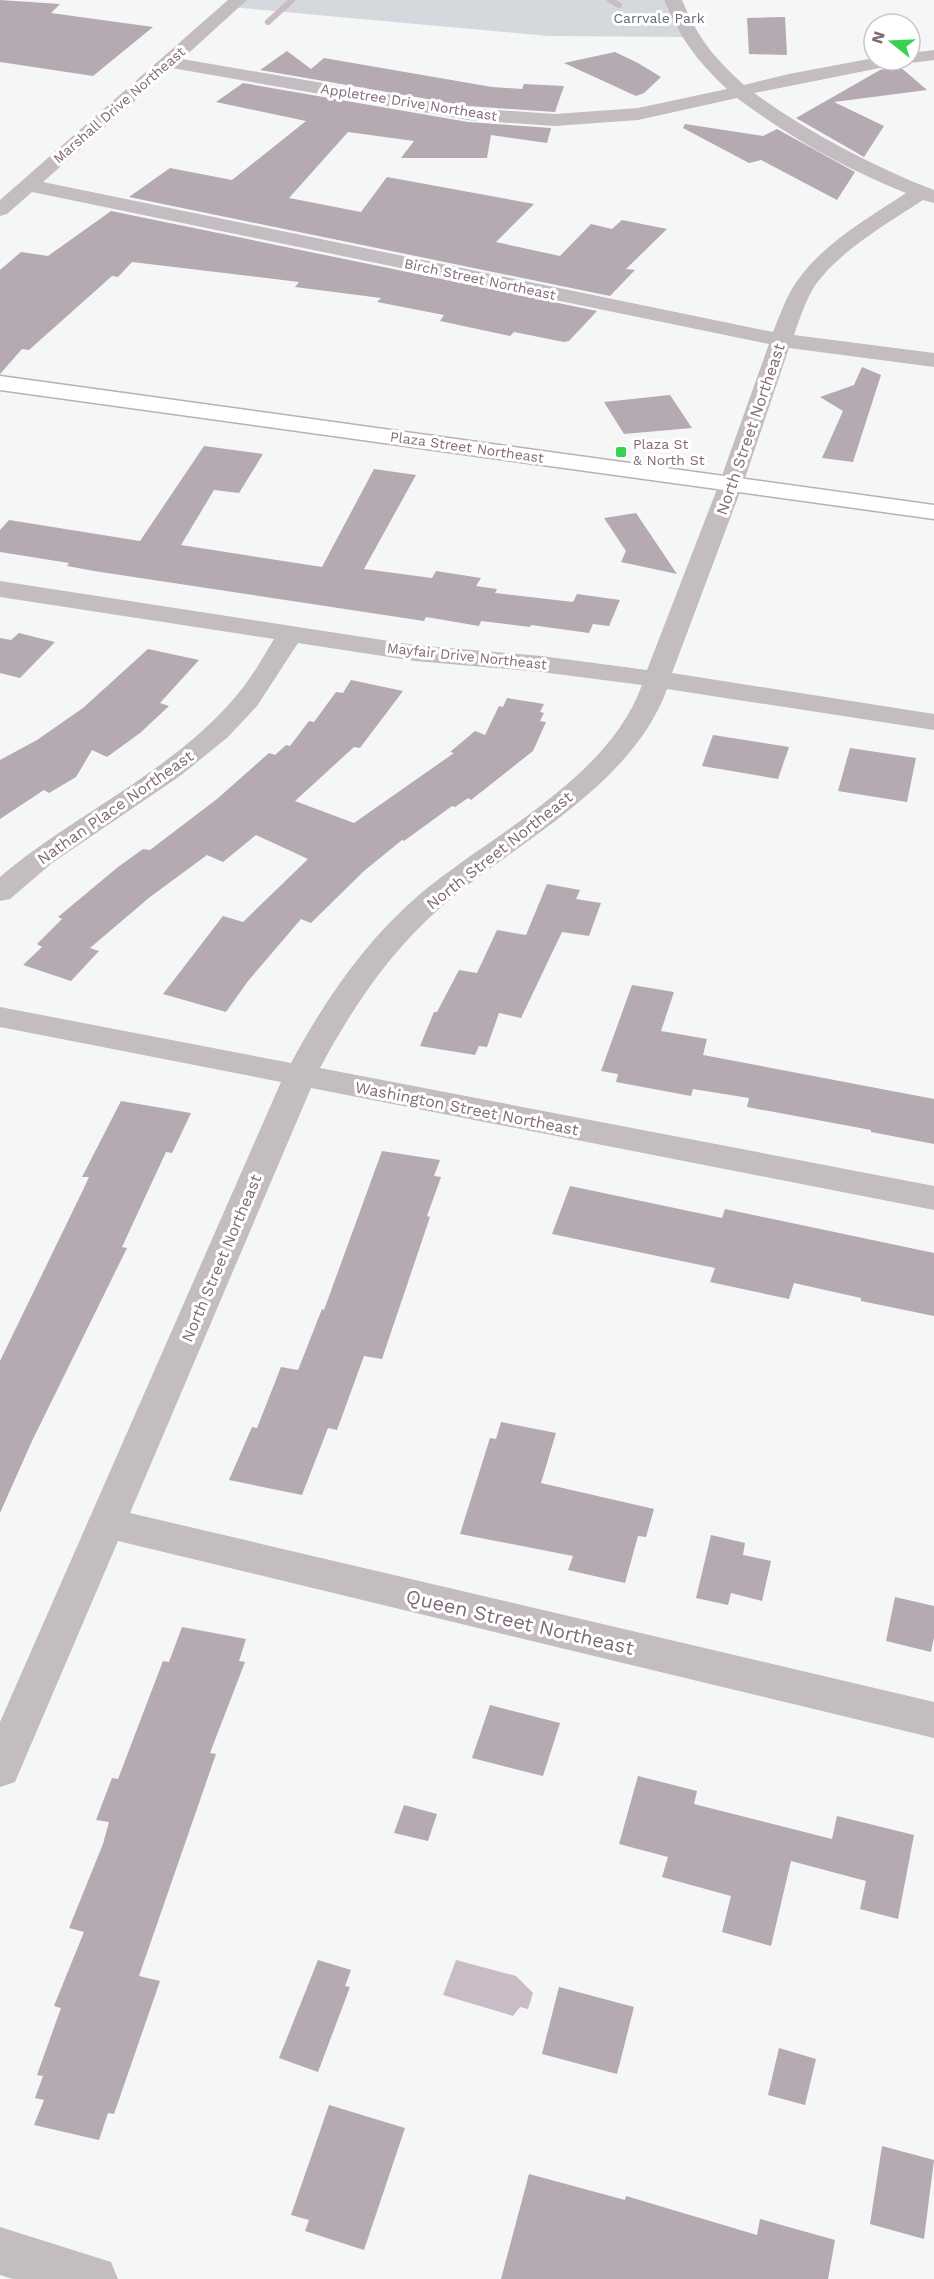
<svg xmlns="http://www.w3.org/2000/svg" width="934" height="2279" viewBox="0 0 934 2279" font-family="'Work Sans',sans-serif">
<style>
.green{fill:#d5d9dd}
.water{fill:#c9bcc7}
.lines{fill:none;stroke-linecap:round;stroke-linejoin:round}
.stream{stroke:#c9bcc7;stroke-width:6}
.building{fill:#b5a9b2}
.major-casing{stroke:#b8b0b5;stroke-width:3}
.minor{fill:#c3bcc0;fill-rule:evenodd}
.major{fill:#fff;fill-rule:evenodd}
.poi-dot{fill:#38d250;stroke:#fff;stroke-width:2}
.labels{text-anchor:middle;stroke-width:6;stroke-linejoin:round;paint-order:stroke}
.far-park-label{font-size:14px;fill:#676c7a;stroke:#fff}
.far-street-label{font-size:14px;fill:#826979;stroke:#fff}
.far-poi-label{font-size:14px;fill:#826979;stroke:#fff;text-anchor:start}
.street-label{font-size:16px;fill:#826979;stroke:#fff}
.near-street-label{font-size:20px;fill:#826979;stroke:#fff}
</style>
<rect width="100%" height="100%" fill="#f4f7f6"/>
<path class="green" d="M 238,0 L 673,0 L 688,37 L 549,36 L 230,7 Z"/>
<path class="water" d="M 456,1960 L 516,1976 L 533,1993 L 528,2009 L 520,2007 L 513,2016 L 443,1995 Z"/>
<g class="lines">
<g class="stream">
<path d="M 610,0 L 619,5"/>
<path d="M 268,22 L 292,0"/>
</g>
</g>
<g class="building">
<path d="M 0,0 L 60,4 L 51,13 L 153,27 L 93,76 L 0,62 Z"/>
<path d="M 785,17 L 787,55 L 749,54 L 747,18 Z"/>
<path d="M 287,51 L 311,69 L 324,58 L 492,87 L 522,89 L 524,84 L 564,86 L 555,112 L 468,106 L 260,70 Z"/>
<path d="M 615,52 L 638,63 L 661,77 L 644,93 L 636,96 L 564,63 Z"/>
<path d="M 899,66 L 927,90 L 834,102 L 884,126 L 864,157 L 796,118 L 880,70 Z"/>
<path d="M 243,83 L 468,122 L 551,128 L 547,143 L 491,135 L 487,158 L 401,158 L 414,141 L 348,132 L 289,198 L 361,212 L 387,177 L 534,204 L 496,242 L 560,256 L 591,224 L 612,229 L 622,220 L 667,229 L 626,269 L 635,270 L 610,296 L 129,197 L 170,168 L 232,180 L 306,121 L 216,102 Z"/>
<path d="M 685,124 L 763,136 L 777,129 L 855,172 L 837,200 L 761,160 L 749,163 L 683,128 Z"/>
<path d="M 111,211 L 597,311 L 569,341 L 564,342 L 514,332 L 510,336 L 440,321 L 444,315 L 377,302 L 381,298 L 295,287 L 299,282 L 132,262 L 118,277 L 112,276 L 29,350 L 22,349 L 0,374 L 0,270 L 21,252 L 48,256 Z"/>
<path d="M 862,367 L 881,375 L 853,462 L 822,458 L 843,411 L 820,397 L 854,385 Z"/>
<path d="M 670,395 L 692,428 L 624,434 L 604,402 Z"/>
<path d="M 204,446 L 263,454 L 239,493 L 214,490 L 181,545 L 322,567 L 374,469 L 416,475 L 364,569 L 432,578 L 436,571 L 481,578 L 476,586 L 497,589 L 495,593 L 573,602 L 577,594 L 620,600 L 609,626 L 593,624 L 589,633 L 531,625 L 530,627 L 481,621 L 479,626 L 426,617 L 424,621 L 94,571 L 67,566 L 69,563 L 0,552 L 0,530 L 9,520 L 140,541 Z"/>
<path d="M 636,513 L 677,574 L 621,562 L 626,551 L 604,518 Z"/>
<path d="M 19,633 L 55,642 L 20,678 L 0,673 L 0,638 L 11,640 Z"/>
<path d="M 148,649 L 199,660 L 160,703 L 169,706 L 140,733 L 107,757 L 92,750 L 76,777 L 49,793 L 44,790 L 0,819 L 0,760 L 37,740 L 83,708 Z"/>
<path d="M 351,680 L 403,691 L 360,748 L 354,747 L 295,801 L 354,823 L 454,753 L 450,752 L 475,731 L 485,735 L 499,706 L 503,707 L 507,698 L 544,704 L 540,712 L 544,713 L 540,721 L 546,722 L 533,751 L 471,800 L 468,798 L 455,807 L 452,806 L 404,841 L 402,840 L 364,871 L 311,923 L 301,919 L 248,981 L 226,1012 L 163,994 L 223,916 L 243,922 L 308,859 L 256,835 L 223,862 L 207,855 L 150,897 L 90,948 L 99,951 L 71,981 L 23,965 L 42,947 L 37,944 L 62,919 L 58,917 L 118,867 L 143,849 L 150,850 L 217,799 L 269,753 L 275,755 L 286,745 L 290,746 L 309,721 L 314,722 L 336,692 L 343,693 Z"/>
<path d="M 713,735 L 789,747 L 778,779 L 702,766 Z"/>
<path d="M 850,748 L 916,758 L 907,802 L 838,791 Z"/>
<path d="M 547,884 L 580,890 L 576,899 L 601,903 L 589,936 L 562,932 L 521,1018 L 499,1013 L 487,1047 L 479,1046 L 475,1055 L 420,1046 L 434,1012 L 437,1012 L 459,970 L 477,973 L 497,930 L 526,935 Z"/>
<path d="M 632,985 L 674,992 L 661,1031 L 707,1039 L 703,1055 L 934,1099 L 934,1144 L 871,1132 L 871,1130 L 747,1107 L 749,1098 L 693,1089 L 691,1096 L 616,1082 L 618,1074 L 601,1071 Z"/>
<path d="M 121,1101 L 191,1113 L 172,1153 L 166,1152 L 122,1247 L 127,1248 L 32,1441 L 0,1513 L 0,1361 L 83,1190 L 89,1177 L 82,1177 Z"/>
<path d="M 382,1151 L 440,1160 L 434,1176 L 441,1177 L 427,1216 L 430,1217 L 382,1359 L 364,1356 L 337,1430 L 328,1428 L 302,1495 L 229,1480 L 252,1427 L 257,1428 L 281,1367 L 298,1370 L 322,1309 L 324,1310 Z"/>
<path d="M 570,1186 L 722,1218 L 725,1209 L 934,1253 L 934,1316 L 861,1301 L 861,1298 L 794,1283 L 789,1299 L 752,1291 L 710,1282 L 715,1268 L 552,1234 Z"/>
<path d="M 501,1422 L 556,1433 L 541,1483 L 654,1509 L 646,1537 L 638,1536 L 625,1583 L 568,1570 L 573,1556 L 460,1534 L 490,1438 L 496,1439 Z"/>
<path d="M 711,1535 L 745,1543 L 743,1555 L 771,1561 L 762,1601 L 731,1593 L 728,1605 L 696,1598 Z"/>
<path d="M 895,1597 L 934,1606 L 934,1637 L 931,1652 L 886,1641 Z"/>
<path d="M 182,1627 L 246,1639 L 239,1661 L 245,1662 L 210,1753 L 216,1754 L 139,1976 L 160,1981 L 114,2114 L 108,2113 L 99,2140 L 34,2125 L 44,2100 L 35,2098 L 43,2076 L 37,2075 L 61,2008 L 54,2006 L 84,1932 L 69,1928 L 103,1844 L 109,1822 L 96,1820 L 112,1778 L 118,1779 L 163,1661 L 169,1662 Z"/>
<path d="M 490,1705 L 560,1723 L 543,1776 L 472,1758 Z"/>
<path d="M 638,1776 L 697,1791 L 694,1804 L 832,1839 L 837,1816 L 914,1835 L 898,1919 L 860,1909 L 866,1881 L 791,1861 L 771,1946 L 722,1932 L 731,1896 L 662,1877 L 668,1857 L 619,1844 Z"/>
<path d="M 404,1805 L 437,1814 L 428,1841 L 394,1833 Z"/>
<path d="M 318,1960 L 351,1970 L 345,1986 L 350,1987 L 318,2072 L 279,2058 Z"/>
<path d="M 559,1987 L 634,2007 L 617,2074 L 542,2054 Z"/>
<path d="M 779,2048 L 816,2059 L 805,2105 L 768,2095 Z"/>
<path d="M 329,2105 L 405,2128 L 364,2250 L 305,2231 L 309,2220 L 291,2215 Z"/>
<path d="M 882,2146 L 934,2160 L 924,2239 L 870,2224 Z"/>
<path d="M 529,2174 L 625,2200 L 626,2196 L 757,2235 L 760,2219 L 835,2240 L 828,2279 L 501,2279 Z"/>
</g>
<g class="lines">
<g class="major-casing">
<path id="major" d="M 0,376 L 934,505 L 934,519 L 0,390 Z"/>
</g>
<g class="minor">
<path d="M 228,0 L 247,0 L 182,59 L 468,108 L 555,114 L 638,108 L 727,89 C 696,60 681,39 664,0 L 682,0 C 699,40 712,55 744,85 L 789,74 L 874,58 L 910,60 L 910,53 L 934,50 L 934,60 L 910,63 L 903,61 L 895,65 L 754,93 C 810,133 870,165 934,190 L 934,203 L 923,200 C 888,223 841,250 816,284 C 806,299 800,318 794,335 L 934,353 L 934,367 L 789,348 L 743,484 L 672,673 L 934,714 L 934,730 L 667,689 C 631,788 515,842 440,908 C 389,953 352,1008 320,1068 L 934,1186 L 934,1210 L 311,1088 L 130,1513 L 934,1702 L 934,1738 L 118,1541 L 15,1782 L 0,1787 L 0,1722 L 281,1082 L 0,1027 L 0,1007 L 291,1063 C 325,1000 365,941 420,894 C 493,833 608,779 642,685 L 541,672 L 415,661 L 298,643 L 257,706 L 228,737 L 180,776 L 52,863 L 10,899 L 0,901 L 0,877 C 73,815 166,775 230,703 C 248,684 261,661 274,639 L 0,597 L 0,581 L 415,645 L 541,656 L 647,670 L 719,484 L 769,344 L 32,192 L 7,214 L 0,216 L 0,200 ZM 172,68 L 468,120 L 555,126 L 638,120 L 737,98 C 789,137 846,169 906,193 C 870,217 827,241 800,277 C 787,293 781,313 773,332 L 43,182 Z"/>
<path d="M 0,2227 L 111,2262 L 118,2279 L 13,2279 L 0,2275 Z"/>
</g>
<use href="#major" class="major"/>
</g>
<rect class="poi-dot" x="615" y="446" width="12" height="12" rx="3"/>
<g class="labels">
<g class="far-park-label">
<text x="659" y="23">Carrvale Park</text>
</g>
<g class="far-street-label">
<text transform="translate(409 102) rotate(9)" y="5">Appletree Drive Northeast</text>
<text transform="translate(119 105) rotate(-41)" y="5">Marshall Drive Northeast</text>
<text transform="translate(480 279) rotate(12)" y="5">Birch Street Northeast</text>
<text transform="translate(467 447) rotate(8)" y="5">Plaza Street Northeast</text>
<text transform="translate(467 656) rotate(6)" y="5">Mayfair Drive Northeast</text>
</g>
<g class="far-poi-label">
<text x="633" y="449">Plaza St<tspan x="633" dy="16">&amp; North St</tspan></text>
</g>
<g class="street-label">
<text transform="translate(750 429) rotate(-71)" y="6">North Street Northeast</text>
<text transform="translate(115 807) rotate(-35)" y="6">Nathan Place Northeast</text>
<text transform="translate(499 850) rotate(-38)" y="6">North Street Northeast</text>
<text transform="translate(467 1108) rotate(11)" y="6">Washington Street Northeast</text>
<text transform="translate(221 1258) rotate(-67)" y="6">North Street Northeast</text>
</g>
<g class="near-street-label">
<text transform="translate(520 1622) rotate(13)" y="7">Queen Street Northeast</text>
</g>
</g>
<g transform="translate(892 42) rotate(288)"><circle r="28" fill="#ffffff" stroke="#cdc3c9" stroke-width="1.5"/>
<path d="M0-4.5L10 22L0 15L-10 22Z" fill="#38d250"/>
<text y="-9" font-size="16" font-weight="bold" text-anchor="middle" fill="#826979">N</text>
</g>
</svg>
